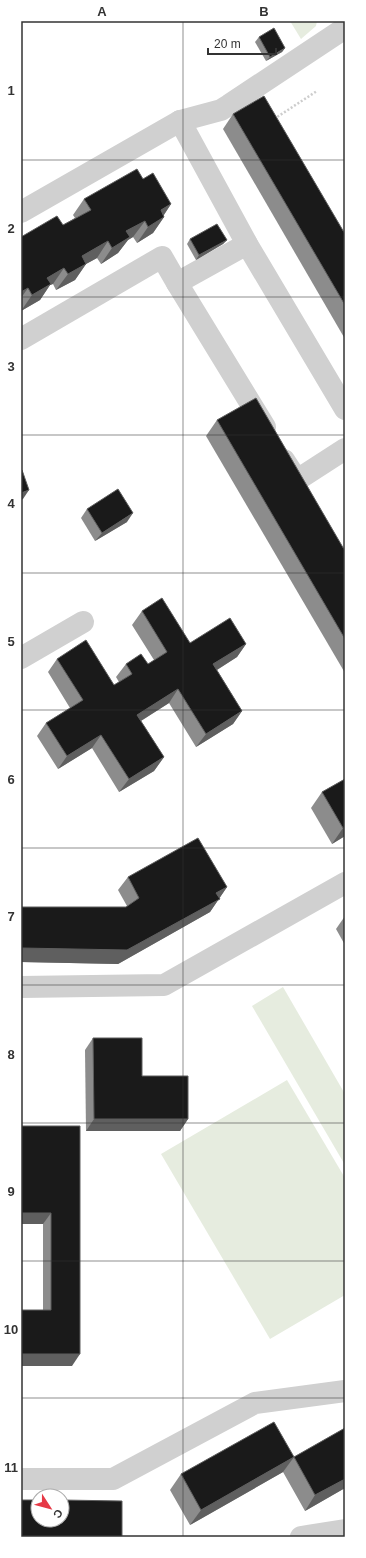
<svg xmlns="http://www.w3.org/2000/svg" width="366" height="1558" viewBox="0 0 366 1558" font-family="Helvetica,sans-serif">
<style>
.green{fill:#e6ecdf}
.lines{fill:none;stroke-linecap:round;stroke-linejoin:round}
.path{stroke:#cdcdcd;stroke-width:2.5;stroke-dasharray:2 2;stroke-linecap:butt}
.minor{stroke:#d0d0d0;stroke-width:22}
.wall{fill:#8c8c8c}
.shaded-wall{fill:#5f5f5f}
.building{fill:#1a1a1a;stroke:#5f5f5f}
.grid{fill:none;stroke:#333;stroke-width:1;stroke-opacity:0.55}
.neatline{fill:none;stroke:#333;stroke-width:1.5}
.grid-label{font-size:13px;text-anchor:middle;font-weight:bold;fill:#333}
</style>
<rect width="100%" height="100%" fill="#fff"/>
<g class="green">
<path d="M 290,21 L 317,21 L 316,26 L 301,39 Z"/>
<path d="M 283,987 L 345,1094 L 345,1165 L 252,1006 Z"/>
<path d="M 287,1080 L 345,1178 L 345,1295 L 270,1339 L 161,1154 Z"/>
</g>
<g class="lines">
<path class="path" d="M 274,119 L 317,91"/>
<g class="minor">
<path d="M 180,121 L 247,244 L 345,409"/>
<path d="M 21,212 L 180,121 L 221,110 L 229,105 L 345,28"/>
<path d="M 247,244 L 177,283 L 265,427"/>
<path d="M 21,339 L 162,257 L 177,283"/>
<path d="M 284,460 L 297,480 L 345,449"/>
<path d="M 21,658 L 83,622"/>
<path d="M 21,987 L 164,985 L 345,883"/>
<path d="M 21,1479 L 113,1479 L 255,1403 L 345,1391"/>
<path d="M 301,1537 L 345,1530"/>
</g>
</g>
<g class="wall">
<path d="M 259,37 L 285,48 L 282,52 L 266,61 L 255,42 Z"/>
<path d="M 233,114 L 345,234 L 345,339 L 223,129 Z"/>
<path d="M 143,179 L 171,204 L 164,215 L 164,217 L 153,233 L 137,243 L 133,237 L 128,240 L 118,253 L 101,264 L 97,258 L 86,264 L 75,280 L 56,290 L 53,284 L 50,285 L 40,300 L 21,311 L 21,237 L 63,225 L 75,218 L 73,215 L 84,199 Z"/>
<path d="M 190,239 L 227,240 L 223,244 L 196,260 L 187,244 Z"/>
<path d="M 217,420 L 345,551 L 345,673 L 206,436 Z"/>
<path d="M 87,509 L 127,522 L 95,541 L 81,518 Z"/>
<path d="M 142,611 L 190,643 L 246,644 L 237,657 L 217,670 L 242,711 L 233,724 L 196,747 L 169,703 L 141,721 L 164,757 L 154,771 L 119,792 L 92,748 L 58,769 L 37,736 L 46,723 L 70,708 L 48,672 L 57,659 L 114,685 L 119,682 L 116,677 L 126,664 L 148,664 L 154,660 L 132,625 Z"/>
<path d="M 345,779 L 345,836 L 332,844 L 311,808 L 322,792 Z"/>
<path d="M 128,877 L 227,887 L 210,912 L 118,964 L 21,962 L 21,907 L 126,907 L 127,906 L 118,890 Z"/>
<path d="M 345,916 L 345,945 L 336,929 Z"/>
<path d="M 93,1038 L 142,1076 L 188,1119 L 180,1131 L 86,1131 L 85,1050 Z"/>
<path d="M 21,1126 L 80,1126 L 72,1366 L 43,1310 L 43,1224 L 21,1224 Z"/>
<path d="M 345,1428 L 345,1488 L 305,1511 L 283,1472 L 190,1525 L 170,1490 L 181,1474 L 294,1457 Z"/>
</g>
<g class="shaded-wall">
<path d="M 285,48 L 282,52 L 266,61 L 270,57 Z"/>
<path d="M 171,204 L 161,219 L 164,217 L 153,233 L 137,243 L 148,227 L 161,210 Z"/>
<path d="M 145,221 L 133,237 L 128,240 L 118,253 L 101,264 L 112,248 L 126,231 Z"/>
<path d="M 227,240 L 223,244 L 196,260 L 199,255 Z"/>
<path d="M 108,241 L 97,258 L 86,264 L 75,280 L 56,290 L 68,274 L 82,256 Z"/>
<path d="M 64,268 L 53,284 L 50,285 L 40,300 L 21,311 L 32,295 L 47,278 Z"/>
<path d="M 28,288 L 21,298 L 21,292 Z"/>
<path d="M 29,490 L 23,499 L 21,500 L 21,493 Z"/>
<path d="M 133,513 L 127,522 L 95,541 L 102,533 Z"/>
<path d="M 246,644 L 237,657 L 204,678 L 213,664 Z"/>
<path d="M 178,689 L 169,703 L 128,729 L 137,715 Z"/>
<path d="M 242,711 L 233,724 L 196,747 L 206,734 Z"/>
<path d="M 101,735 L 92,748 L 58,769 L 67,756 Z"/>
<path d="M 164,757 L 154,771 L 119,792 L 129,779 Z"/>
<path d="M 345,827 L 345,836 L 332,844 L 343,828 Z"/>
<path d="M 227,887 L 210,912 L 118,964 L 21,962 L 21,948 L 216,893 Z"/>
<path d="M 94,1119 L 188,1119 L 180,1131 L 86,1131 Z"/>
<path d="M 21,1213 L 51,1213 L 43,1224 L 21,1224 Z"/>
<path d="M 21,1354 L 80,1354 L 72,1366 L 21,1366 Z"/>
<path d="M 294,1457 L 283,1472 L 190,1525 L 201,1510 Z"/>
<path d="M 345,1479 L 345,1488 L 305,1511 L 315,1495 Z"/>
</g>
<g class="building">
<path d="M 274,28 L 285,48 L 270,57 L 259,37 Z"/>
<path d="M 264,96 L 345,234 L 345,305 L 233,114 Z"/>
<path d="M 137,169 L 143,179 L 153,173 L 171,204 L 161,210 L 164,217 L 148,227 L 145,221 L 126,231 L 130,237 L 112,248 L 108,241 L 82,256 L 86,264 L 68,274 L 64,268 L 47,278 L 51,284 L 32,295 L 28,288 L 21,292 L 21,237 L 57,216 L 63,225 L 91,210 L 84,199 Z"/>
<path d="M 217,224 L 227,240 L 199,255 L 190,239 Z"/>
<path d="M 256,398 L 345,551 L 345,639 L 217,420 Z"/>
<path d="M 21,470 L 22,470 L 29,490 L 21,493 Z"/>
<path d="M 118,489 L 133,513 L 102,533 L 87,509 Z"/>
<path d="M 162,598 L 190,643 L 230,618 L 246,644 L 213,664 L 242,711 L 206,734 L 178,689 L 137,715 L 164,757 L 129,779 L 101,735 L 67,756 L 46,723 L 83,700 L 57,659 L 86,640 L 114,685 L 132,674 L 126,664 L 141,654 L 148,664 L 167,652 L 142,611 Z"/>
<path d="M 345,779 L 345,827 L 343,828 L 322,792 Z"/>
<path d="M 198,838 L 227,887 L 216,893 L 220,899 L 127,950 L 21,948 L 21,907 L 126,907 L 139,898 L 128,877 Z"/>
<path d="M 93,1038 L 142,1038 L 142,1076 L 188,1076 L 188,1119 L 94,1119 Z"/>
<path d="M 21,1126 L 80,1126 L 80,1354 L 21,1354 L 21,1310 L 51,1310 L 51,1213 L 21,1213 Z"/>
<path d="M 274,1422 L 294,1457 L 201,1510 L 181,1474 Z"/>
<path d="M 345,1428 L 345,1479 L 315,1495 L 294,1457 Z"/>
<path d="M 21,1500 L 38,1500 L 38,1520 L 62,1520 L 62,1500 L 122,1501 L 122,1537 L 21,1537 Z"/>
</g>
<path class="grid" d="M 183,21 L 183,1537M 21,160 L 345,160M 21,297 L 345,297M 21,435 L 345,435M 21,573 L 345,573M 21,710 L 345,710M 21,848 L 345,848M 21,985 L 345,985M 21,1123 L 345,1123M 21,1261 L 345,1261M 21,1398 L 345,1398"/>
<rect width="366" height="1558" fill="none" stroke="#ffffff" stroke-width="44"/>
<g transform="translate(50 1508) rotate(126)"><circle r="19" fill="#ffffff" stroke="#adadad"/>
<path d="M0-3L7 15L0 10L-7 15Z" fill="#e63946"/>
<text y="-6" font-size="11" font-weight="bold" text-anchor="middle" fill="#333333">С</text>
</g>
<path d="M208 48v6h68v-6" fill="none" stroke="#333333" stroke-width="2"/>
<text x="214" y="48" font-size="12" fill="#333333" stroke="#ffffff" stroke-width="3" paint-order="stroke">20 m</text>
<rect x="22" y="22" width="322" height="1514" class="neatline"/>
<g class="grid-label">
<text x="102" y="16">A</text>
<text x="264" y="16">B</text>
<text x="11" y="95">1</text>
<text x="11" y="233">2</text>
<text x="11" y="371">3</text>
<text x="11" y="508">4</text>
<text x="11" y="646">5</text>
<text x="11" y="784">6</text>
<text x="11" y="921">7</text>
<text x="11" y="1059">8</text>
<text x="11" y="1196">9</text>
<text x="11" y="1334">10</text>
<text x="11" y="1472">11</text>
</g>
</svg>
